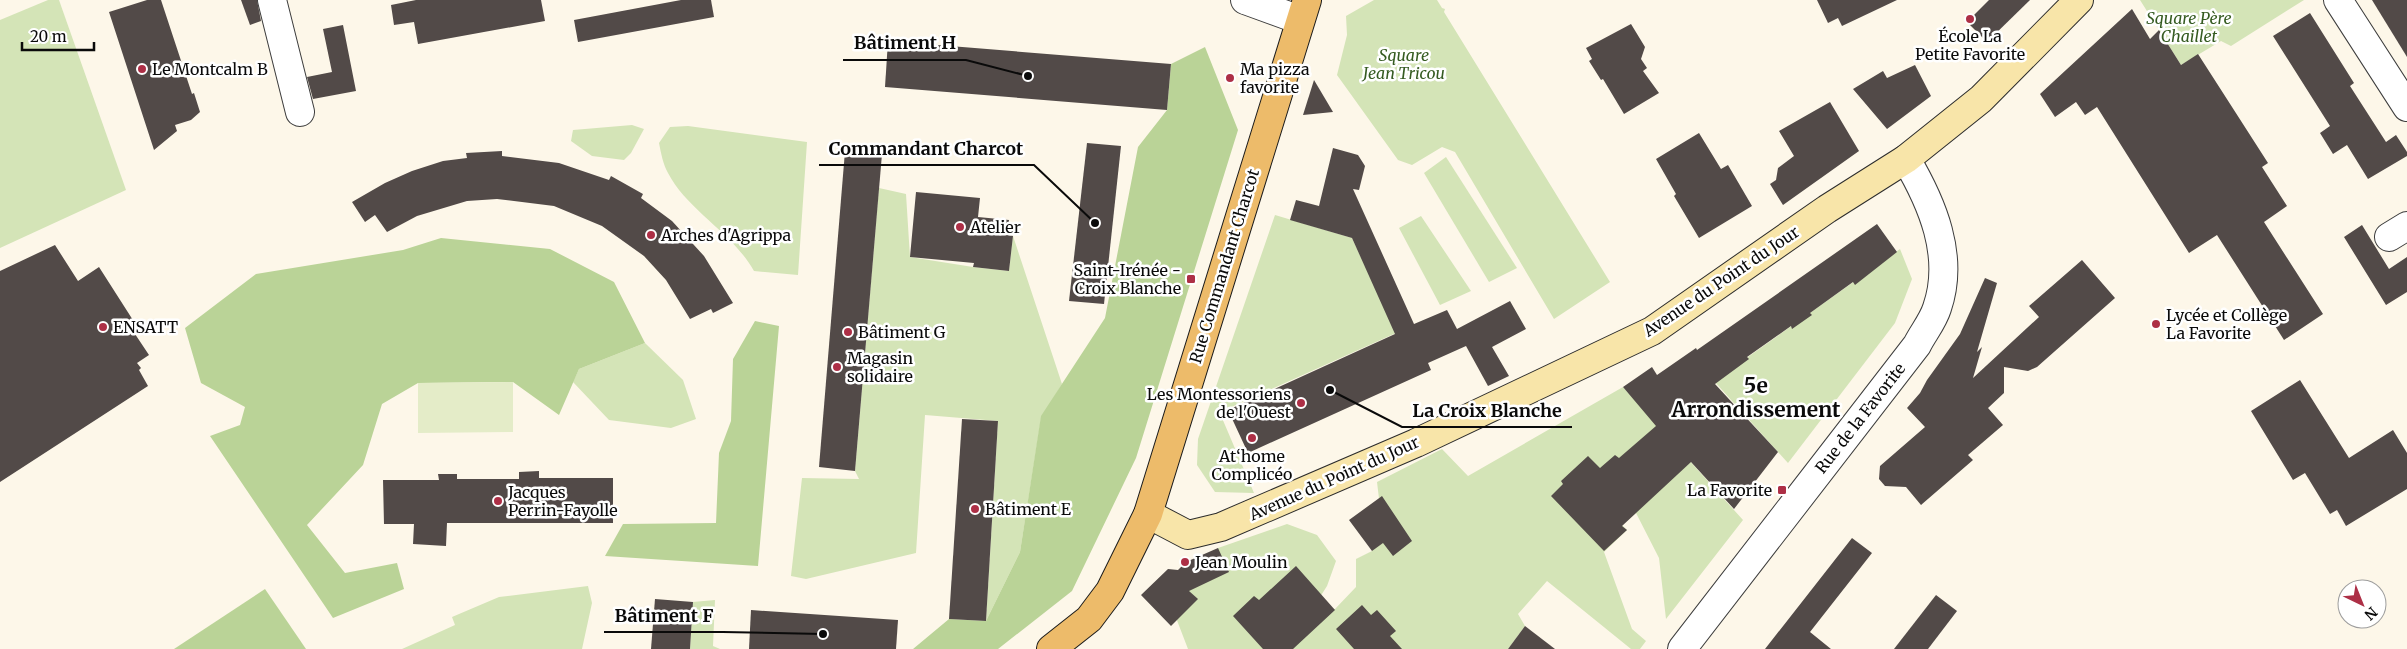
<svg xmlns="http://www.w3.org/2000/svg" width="2407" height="649" viewBox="0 0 2407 649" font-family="Merriweather,serif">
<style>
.green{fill:#d4e4b7}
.forest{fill:#bad397}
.pitch{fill:#e4ecc8}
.building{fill:#524a48}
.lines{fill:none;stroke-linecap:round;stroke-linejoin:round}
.minor-casing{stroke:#3d3d3d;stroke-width:30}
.tertiary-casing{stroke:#3d3d3d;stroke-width:30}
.secondary-casing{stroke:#2c2c2c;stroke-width:30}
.primary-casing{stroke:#1b1b1b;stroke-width:30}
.minor{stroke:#fff;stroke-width:28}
.tertiary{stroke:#fff;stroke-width:28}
.secondary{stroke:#f8e5a9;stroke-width:28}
.primary{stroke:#edbb6a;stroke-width:28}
.poi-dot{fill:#ad2f46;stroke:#fff;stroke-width:2}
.labels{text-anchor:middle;stroke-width:5;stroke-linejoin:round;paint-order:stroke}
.park-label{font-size:16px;font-style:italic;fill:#355b21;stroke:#fff}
.poi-label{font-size:16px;fill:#0a0a0a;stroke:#fff;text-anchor:start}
.street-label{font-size:16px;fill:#0a0a0a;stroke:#fff}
.district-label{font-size:21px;font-weight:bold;fill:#0a0a0a;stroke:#fff}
.leader{fill:none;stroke:#0a0a0a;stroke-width:2}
.callout-dot{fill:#0a0a0a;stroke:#fff;stroke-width:2}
.callout-label{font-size:18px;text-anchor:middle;font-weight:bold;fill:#0a0a0a;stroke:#fff;stroke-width:5;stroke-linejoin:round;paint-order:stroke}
</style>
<rect width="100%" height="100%" fill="#fdf7e9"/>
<g class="green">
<path d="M 48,0 L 59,0 L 126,190 L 0,248 L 0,20 Z"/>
<path d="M 1374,0 L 1437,0 L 1442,8 L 1445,9 L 1444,12 L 1610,282 L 1554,319 L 1455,152 L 1442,147 L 1412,165 L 1398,160 L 1337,75 L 1347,35 L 1346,16 Z"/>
<path d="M 2140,0 L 2304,0 L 2231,46 L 2221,41 L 2181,65 Z"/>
<path d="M 632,125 L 644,129 L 631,153 L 624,160 L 592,156 L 571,141 L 573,130 Z"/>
<path d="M 688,126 L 807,142 L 798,275 L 754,271 C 732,232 687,210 668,173 C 663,164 661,153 659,143 L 670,127 Z"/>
<path d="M 1446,157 L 1517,268 L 1489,282 L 1424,173 Z"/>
<path d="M 879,188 L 906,194 L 910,257 L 973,267 L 1009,271 L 1013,236 L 1062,384 L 1041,419 L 1020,552 L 986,621 L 998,421 L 925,415 L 916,553 L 806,579 L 791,576 L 802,478 L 859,479 L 855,471 Z"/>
<path d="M 1275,215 L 1352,238 L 1396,333 L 1227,409 L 1222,418 L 1254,493 L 1215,492 L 1197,465 L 1198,439 Z"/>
<path d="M 1421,216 L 1471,291 L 1440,305 L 1399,228 Z"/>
<path d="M 1900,249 L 1912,279 L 1895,323 L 1788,463 L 1714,381 Z"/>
<path d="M 645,343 L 683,380 L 696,419 L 671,428 L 609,420 L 573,382 L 579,369 Z"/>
<path d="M 1623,387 L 1743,520 L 1666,619 L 1659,558 L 1636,513 L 1622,525 L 1627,530 L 1604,552 L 1632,629 L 1646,641 L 1640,649 L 1631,649 L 1547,581 L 1518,614 L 1525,626 L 1508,649 L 1188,649 L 1173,610 L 1218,548 L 1287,524 L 1317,535 L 1336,561 L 1327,586 L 1313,608 L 1335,609 L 1356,587 L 1356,559 L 1372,551 L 1381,515 L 1377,482 L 1442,449 L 1468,476 Z"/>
<path d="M 588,586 L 592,603 L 582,649 L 402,649 L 455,625 L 452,617 L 499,597 Z"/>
<path d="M 715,600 L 713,646 L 720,649 L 690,649 L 693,602 Z"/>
</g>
<g class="forest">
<path d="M 1205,47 L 1238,130 L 1136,458 L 1072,591 L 998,649 L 913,649 L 949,619 L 986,621 L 1020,552 L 1041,416 L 1105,318 L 1138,147 L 1167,110 L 1171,64 Z"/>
<path d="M 441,238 L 550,249 L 614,282 L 645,343 L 579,369 L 559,415 L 513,382 L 418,383 L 382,404 L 363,465 L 307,525 L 345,573 L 397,563 L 404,589 L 333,618 L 210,436 L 240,425 L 245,407 L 201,383 L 185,328 L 256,274 L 403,250 Z"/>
<path d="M 755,321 L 779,326 L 758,566 L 605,556 L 623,524 L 716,523 L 719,453 L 731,421 L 733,359 Z"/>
<path d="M 265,589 L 306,649 L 174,649 Z"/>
</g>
<path class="pitch" d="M 513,382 L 513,432 L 418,433 L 418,383 Z"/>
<g class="building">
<path d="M 147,0 L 161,0 L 192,94 L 194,93 L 200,112 L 191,120 L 175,125 L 177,131 L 154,150 L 109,12 Z"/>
<path d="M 241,0 L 257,0 L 261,21 L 250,25 Z"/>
<path d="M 416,0 L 541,0 L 545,21 L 418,44 L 414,22 L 394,25 L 391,5 Z"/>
<path d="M 681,0 L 711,0 L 714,17 L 578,42 L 574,20 Z"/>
<path d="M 1817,0 L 1897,0 L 1842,26 L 1838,18 L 1828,23 Z"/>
<path d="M 1989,0 L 2030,0 L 1987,42 L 1967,22 Z"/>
<path d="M 2372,0 L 2407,0 L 2407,57 Z"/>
<path d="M 2132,9 L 2150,39 L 2159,30 L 2181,65 L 2198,54 L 2268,163 L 2262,167 L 2287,206 L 2264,222 L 2323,314 L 2284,340 L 2217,235 L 2189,253 L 2097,107 L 2085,115 L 2076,102 L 2055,117 L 2040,94 Z"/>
<path d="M 2310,13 L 2354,83 L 2350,86 L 2386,142 L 2396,135 L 2407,152 L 2407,156 L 2368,179 L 2347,145 L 2333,154 L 2320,133 L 2330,126 L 2273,36 Z"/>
<path d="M 1631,24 L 1645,47 L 1641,59 L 1647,68 L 1643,71 L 1659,93 L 1624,114 L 1603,79 L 1601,80 L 1589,61 L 1592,59 L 1586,48 Z"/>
<path d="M 343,25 L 356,91 L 313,99 L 307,77 L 332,72 L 323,29 Z"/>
<path d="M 888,41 L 1171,64 L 1167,110 L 885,87 Z"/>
<path d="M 1915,65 L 1931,96 L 1887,129 L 1853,89 L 1883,71 L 1887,78 Z"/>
<path d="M 1314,80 L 1333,112 L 1303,115 Z"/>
<path d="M 1830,102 L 1859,151 L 1783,205 L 1770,184 L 1776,180 L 1778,168 L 1794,156 L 1779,131 Z"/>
<path d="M 1699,133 L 1721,169 L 1728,165 L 1752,206 L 1699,238 L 1674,196 L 1676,194 L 1656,159 Z"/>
<path d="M 1087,143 L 1121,146 L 1104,304 L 1069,301 Z"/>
<path d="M 1333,148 L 1358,155 L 1365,166 L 1359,190 L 1353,189 L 1414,324 L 1447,310 L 1457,329 L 1510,301 L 1526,329 L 1492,347 L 1509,376 L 1488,386 L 1466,346 L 1428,363 L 1431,370 L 1248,453 L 1228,410 L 1395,334 L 1352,238 L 1290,220 L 1296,200 L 1319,206 Z"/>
<path d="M 502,151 L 502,156 L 559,163 L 609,180 L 611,176 L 643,194 L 641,198 L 672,221 L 704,256 L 733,303 L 713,313 L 711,309 L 690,319 L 666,280 L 644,256 L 602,226 L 554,206 L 497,199 L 467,201 L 417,216 L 387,232 L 375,215 L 365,222 L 352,202 L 385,183 L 412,171 L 443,161 L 467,158 L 466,153 Z"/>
<path d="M 845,151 L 882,154 L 855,471 L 819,467 Z"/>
<path d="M 916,192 L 980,198 L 978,217 L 1009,220 L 1008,235 L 1013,236 L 1009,271 L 973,267 L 974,263 L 910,257 Z"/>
<path d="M 1877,224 L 1897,252 L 1855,285 L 1853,282 L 1810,313 L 1812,315 L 1792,329 L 1791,326 L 1747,357 L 1749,359 L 1715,384 L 1778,452 L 1734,509 L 1691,462 L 1622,526 L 1627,530 L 1604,551 L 1551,496 L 1563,484 L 1561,481 L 1588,456 L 1600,468 L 1615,455 L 1619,458 L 1656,426 L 1623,387 L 1652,367 L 1657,375 L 1696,348 L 1697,350 Z"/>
<path d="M 2362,225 L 2389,269 L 2407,257 L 2407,292 L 2386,305 L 2344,237 Z"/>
<path d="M 55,245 L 78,281 L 99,267 L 138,328 L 133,331 L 149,355 L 137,363 L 141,368 L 139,370 L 148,386 L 0,482 L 0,271 Z"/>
<path d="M 2082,260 L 2115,298 L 2037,367 L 2028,371 L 2004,367 L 2004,393 L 1988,408 L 2003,425 L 1968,455 L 1973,460 L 1921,505 L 1906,487 L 1885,486 L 1879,479 L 1880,466 L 1925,427 L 1907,408 L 1920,393 L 1927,380 L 1960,334 L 1985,278 L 1997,283 L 1977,352 L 1982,347 L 1973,378 L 2039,317 L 2029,306 Z"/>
<path d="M 2300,380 L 2349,458 L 2393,430 L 2407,453 L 2407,489 L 2346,526 L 2337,510 L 2330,514 L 2305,473 L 2293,480 L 2251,411 Z"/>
<path d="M 962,419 L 998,421 L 986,621 L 949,619 Z"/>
<path d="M 539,471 L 539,478 L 613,478 L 613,523 L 447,523 L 446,546 L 413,544 L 414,524 L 384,524 L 383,480 L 439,480 L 438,474 L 457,474 L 457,479 L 519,479 L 519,472 Z"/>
<path d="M 1382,496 L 1412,541 L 1393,556 L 1383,543 L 1372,551 L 1349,520 Z"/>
<path d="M 1852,538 L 1872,553 L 1810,632 L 1831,649 L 1765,649 Z"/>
<path d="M 1218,548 L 1229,572 L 1189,591 L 1198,599 L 1171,626 L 1141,595 L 1168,569 L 1178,570 L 1186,562 Z"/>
<path d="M 1296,566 L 1335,610 L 1293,649 L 1263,649 L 1233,616 L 1254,596 L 1259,600 Z"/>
<path d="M 1936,595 L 1957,611 L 1928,649 L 1894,649 Z"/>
<path d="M 655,599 L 693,602 L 690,649 L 651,649 Z"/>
<path d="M 1362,605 L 1371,615 L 1377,610 L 1396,631 L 1390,636 L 1402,649 L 1354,649 L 1336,629 Z"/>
<path d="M 751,610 L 898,620 L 896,649 L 749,649 Z"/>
<path d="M 1525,626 L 1555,649 L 1508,649 Z"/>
</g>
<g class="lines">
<g class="minor-casing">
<g id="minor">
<path d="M 272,0 L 300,112"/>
<path d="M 1245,0 L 1300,20"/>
<path d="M 2338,0 L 2407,107"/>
<path d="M 2389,237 L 2407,226"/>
</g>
</g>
<g class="tertiary-casing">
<path id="tertiary" d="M 1682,649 L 1917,345 C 1923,333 1933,321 1937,308 C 1955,256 1932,203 1906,159"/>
</g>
<g class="secondary-casing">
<path id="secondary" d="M 1148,514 L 1188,535 L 1221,527 L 1416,443 L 1652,331 L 1827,209 L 1906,159 L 1981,99 L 2079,0"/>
</g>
<g class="primary-casing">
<path id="primary" d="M 1051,649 L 1089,619 L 1110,591 L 1148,514 L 1307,0"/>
</g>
<use href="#minor" class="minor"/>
<use href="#tertiary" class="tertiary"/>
<use href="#secondary" class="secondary"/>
<use href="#primary" class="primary"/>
</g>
<g class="poi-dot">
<circle cx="1970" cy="19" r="5"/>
<circle cx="142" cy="69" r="5"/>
<circle cx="1230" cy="78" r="5"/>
<circle cx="960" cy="227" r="5"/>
<circle cx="651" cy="235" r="5"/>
<rect x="1186" y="274" width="10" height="10" rx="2.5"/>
<circle cx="2156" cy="324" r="5"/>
<circle cx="103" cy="327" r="5"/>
<circle cx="848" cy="332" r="5"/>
<circle cx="837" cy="367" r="5"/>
<circle cx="1301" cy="403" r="5"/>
<circle cx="1252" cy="438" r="5"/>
<rect x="1777" y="485" width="10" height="10" rx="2.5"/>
<circle cx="498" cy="501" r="5"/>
<circle cx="975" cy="509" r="5"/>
<circle cx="1185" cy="562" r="5"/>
</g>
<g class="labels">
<g class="park-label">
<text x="2189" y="24">Square Père<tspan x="2189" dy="18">Chaillet</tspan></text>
<text x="1404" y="61">Square<tspan x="1404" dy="18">Jean Tricou</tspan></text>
</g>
<g class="poi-label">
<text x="1970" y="42" text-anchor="middle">École La<tspan x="1970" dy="18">Petite Favorite</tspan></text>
<text x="152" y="75">Le Montcalm B</text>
<text x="1240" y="75">Ma pizza<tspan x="1240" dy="18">favorite</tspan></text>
<text x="970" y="233">Atelier</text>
<text x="661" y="241">Arches d'Agrippa</text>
<text x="1181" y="276" text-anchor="end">Saint-Irénée -<tspan x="1181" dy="18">Croix Blanche</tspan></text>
<text x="2166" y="321">Lycée et Collège<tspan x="2166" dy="18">La Favorite</tspan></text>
<text x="113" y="333">ENSATT</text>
<text x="858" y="338">Bâtiment G</text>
<text x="847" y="364">Magasin<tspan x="847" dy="18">solidaire</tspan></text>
<text x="1291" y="400" text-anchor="end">Les Montessoriens<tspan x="1291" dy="18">de l'Ouest</tspan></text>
<text x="1252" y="462" text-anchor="middle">At‘home<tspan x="1252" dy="18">Complicéo</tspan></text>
<text x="1772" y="496" text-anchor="end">La Favorite</text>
<text x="508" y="498">Jacques<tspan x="508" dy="18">Perrin-Fayolle</tspan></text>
<text x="985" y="515">Bâtiment E</text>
<text x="1195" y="568">Jean Moulin</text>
</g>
<g class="street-label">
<text transform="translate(1224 266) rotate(-73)" y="6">Rue Commandant Charcot</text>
<text transform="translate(1721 281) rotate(-34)" y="6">Avenue du Point du Jour</text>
<text transform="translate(1860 418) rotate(-52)" y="6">Rue de la Favorite</text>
<text transform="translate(1334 478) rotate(-24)" y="6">Avenue du Point du Jour</text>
</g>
<g class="district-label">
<text x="1756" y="393">5e<tspan x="1756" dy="24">Arrondissement</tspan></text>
</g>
</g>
<path class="leader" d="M1028 76L966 60H843M1095 223L1034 165H819M1330 390L1402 427H1572M823 634L723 632H604"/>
<g class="callout-dot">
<circle cx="1028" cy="76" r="5"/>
<circle cx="1095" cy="223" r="5"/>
<circle cx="1330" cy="390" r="5"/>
<circle cx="823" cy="634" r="5"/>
</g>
<g class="callout-label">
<text x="905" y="49">Bâtiment H</text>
<text x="926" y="155">Commandant Charcot</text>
<text x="1487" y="417">La Croix Blanche</text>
<text x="664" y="622">Bâtiment F</text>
</g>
<g transform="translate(2362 604) rotate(137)"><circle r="24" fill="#ffffff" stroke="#9d9d9d"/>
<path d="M0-4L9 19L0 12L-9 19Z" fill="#ad2f46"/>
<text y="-8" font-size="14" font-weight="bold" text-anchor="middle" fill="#0a0a0a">N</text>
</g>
<path d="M22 42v8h72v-8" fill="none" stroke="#0a0a0a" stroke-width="2.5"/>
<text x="30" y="42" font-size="15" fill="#0a0a0a" stroke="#ffffff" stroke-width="4" paint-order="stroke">20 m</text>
</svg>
